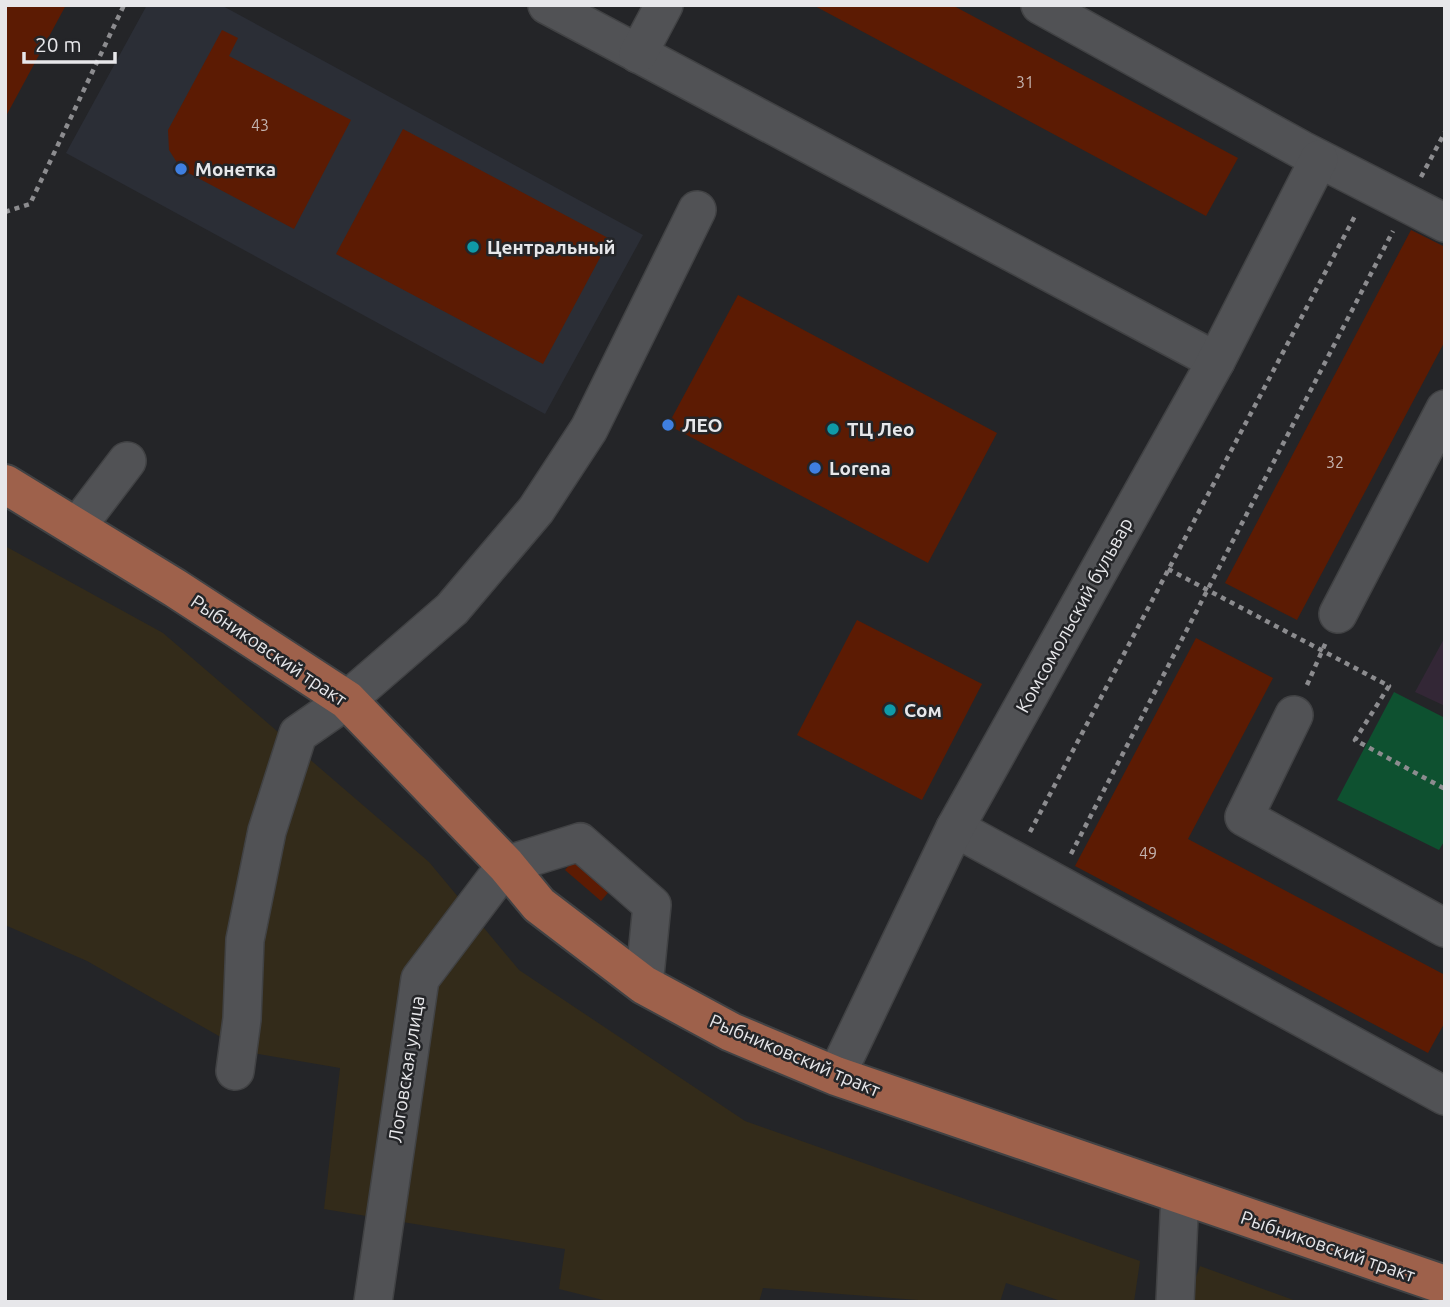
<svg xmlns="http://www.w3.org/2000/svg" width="1450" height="1307" viewBox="0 0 1450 1307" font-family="Ubuntu,sans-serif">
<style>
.built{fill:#2b2e36}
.industrial{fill:#332b1a}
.education{fill:#332736}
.green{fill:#0e5130}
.building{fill:#5c1b03}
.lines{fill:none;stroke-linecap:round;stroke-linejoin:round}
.minor-casing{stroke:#414244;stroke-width:40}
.major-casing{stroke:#414244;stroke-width:42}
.path{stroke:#8c8c8f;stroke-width:4.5;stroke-dasharray:5 5;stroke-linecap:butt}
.minor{stroke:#515255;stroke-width:37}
.major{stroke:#9e614b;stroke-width:38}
.shop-dot{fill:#3f7fe0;stroke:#242528;stroke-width:2.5}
.culture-dot{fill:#0f9aa8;stroke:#242528;stroke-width:2.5}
.labels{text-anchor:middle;stroke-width:5;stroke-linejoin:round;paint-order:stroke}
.number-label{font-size:16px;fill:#c4b4b0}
.poi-label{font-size:19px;font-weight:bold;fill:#e7e7ea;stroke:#242528;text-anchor:start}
.street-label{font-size:19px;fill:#e7e7ea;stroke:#242528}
</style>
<rect width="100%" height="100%" fill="#242528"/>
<path class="built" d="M 147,5 L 221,5 L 643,235 L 545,414 L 66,153 Z"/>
<g class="industrial">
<path d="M 5,546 L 163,633 L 429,862 L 519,970 L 745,1121 L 1140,1261 L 1134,1302 L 1064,1302 L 1006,1283 L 1000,1302 L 944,1302 L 763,1288 L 759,1302 L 611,1302 L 559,1289 L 565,1249 L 324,1209 L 340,1068 L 247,1052 L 87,961 L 5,925 Z"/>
<path d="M 1200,1266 L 1299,1302 L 1187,1302 Z"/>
</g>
<path class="education" d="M 1445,637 L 1445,706 L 1415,692 Z"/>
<path class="green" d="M 1394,692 L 1445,718 L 1445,840 L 1439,850 L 1337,800 Z"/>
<g class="building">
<path d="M 5,5 L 66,5 L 5,118 Z"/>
<path d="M 813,5 L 952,5 L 1238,158 L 1206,216 Z"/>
<path d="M 222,30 L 238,38 L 229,56 L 351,120 L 294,229 L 181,169 L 169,150 L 168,130 Z"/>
<path d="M 403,129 L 610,239 L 543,364 L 336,254 Z"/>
<path d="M 1411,230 L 1445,247 L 1445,341 L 1297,620 L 1225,583 Z"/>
<path d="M 738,295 L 997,433 L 928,563 L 668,425 Z"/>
<path d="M 857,620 L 982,684 L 922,800 L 797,735 Z"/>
<path d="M 1196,638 L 1273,678 L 1188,839 L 1445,975 L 1445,1022 L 1428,1053 L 1075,866 Z"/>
<path d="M 582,850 L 618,881 L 601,901 L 565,870 Z"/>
</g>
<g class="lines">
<g class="minor-casing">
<g id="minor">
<path d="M 547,5 L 1216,361"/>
<path d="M 1040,5 L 1302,150 L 1445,223"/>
<path d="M 638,54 L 664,5"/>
<path d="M 76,528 L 127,461"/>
<path d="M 1338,614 L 1445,409"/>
<path d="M 1294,715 L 1244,817 L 1445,928"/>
<path d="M 955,828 L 1445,1096"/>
<path d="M 235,1071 L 242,1019 L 245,940 L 267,831 L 298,734 L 347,700 L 452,609 L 536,510 L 589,429 L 697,210"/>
<path d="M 836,1076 L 955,828 L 1216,361 L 1319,159"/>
<path d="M 373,1302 L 420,979 L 506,865 L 580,842 L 652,905 L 644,985"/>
<path d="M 1175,1302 L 1180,1195"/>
</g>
</g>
<g class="major-casing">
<path id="major" d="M 5,484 L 175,588 L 347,700 L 506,865 L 539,905 L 644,985 L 731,1032 L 836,1076 L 1445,1285"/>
</g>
<g class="path">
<path d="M 1421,177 L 1445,132"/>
<path d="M 5,212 L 30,204 L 124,5"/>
<path d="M 1168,569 L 1389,686 L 1355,740 L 1445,789"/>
<path d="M 1307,685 L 1326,642"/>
<path d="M 1030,832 L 1356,214"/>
<path d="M 1071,854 L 1393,231"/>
</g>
<use href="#minor" class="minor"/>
<use href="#major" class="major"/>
</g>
<g class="shop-dot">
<circle cx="181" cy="169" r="7"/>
<circle cx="668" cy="425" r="7"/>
<circle cx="815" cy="468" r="7"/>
</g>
<g class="culture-dot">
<circle cx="473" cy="247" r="7"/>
<circle cx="833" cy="429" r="7"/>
<circle cx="890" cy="710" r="7"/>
</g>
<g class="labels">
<g class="number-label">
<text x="1025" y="88">31</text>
<text x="260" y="131">43</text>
<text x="1335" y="468">32</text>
<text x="1148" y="859">49</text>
</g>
<g class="poi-label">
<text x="195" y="176">Монетка</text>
<text x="487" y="254">Центральный</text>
<text x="682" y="432">ЛЕО</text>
<text x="847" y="436">ТЦ Лео</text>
<text x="829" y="475">Lorena</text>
<text x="904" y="717">Сом</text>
</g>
<g class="street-label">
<text transform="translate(1074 615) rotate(-61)" y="7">Комсомольский бульвар</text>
<text transform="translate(269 650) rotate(34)" y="7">Рыбниковский тракт</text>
<text transform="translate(795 1055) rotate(23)" y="7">Рыбниковский тракт</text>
<text transform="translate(406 1069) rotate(-81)" y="7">Логовская улица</text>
<text transform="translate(1328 1246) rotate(19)" y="7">Рыбниковский тракт</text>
</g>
</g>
<rect width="1450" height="1307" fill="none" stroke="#e7e7ea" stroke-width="14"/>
<path d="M24 52v10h91v-10" fill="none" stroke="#e7e7ea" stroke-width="3.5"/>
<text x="35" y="52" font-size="21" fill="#e7e7ea" stroke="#242528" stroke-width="5" paint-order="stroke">20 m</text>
</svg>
